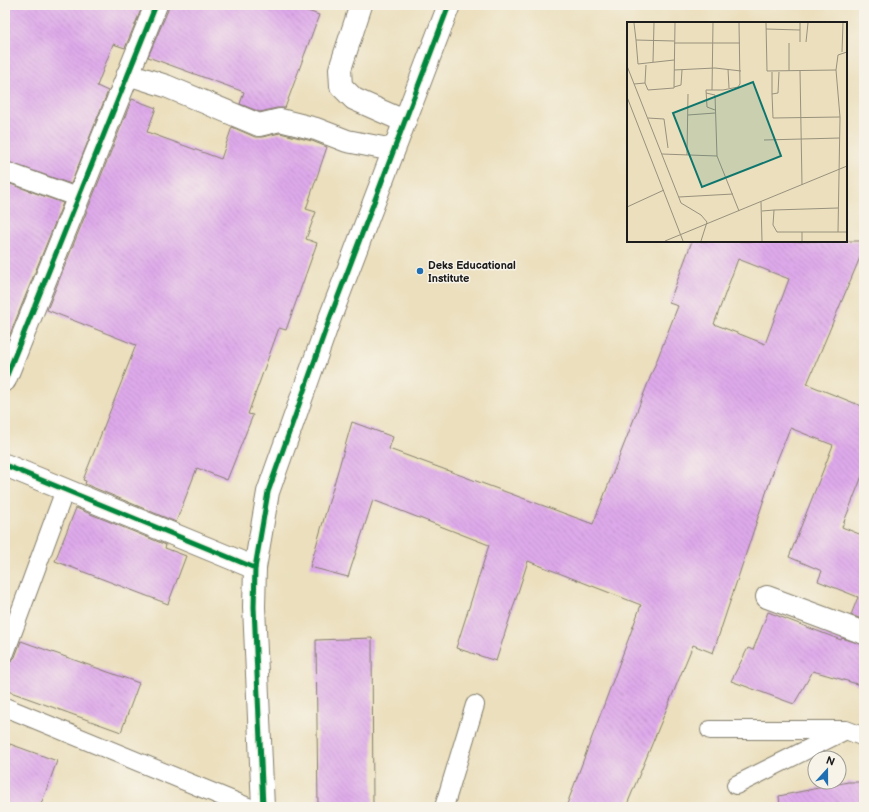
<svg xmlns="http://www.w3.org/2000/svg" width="869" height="812" viewBox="0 0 869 812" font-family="'Balsamiq Sans',sans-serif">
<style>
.building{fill:url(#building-back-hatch);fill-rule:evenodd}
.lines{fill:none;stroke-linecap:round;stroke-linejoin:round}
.service-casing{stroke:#847e6c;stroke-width:20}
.minor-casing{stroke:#847e6c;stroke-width:24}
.service{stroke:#fff;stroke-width:18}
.minor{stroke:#fff;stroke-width:22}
.cycleway-casing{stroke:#f7f3e8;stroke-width:8}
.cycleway{stroke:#00873e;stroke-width:5}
.poi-dot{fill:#1f6fb2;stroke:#f7f3e8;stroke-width:1.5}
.labels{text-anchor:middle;stroke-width:3;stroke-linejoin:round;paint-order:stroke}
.poi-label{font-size:11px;font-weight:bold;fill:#1c1c1c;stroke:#f7f3e8;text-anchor:start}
.inset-road{fill:none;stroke:#98917d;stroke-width:1}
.view{fill:#0f766e;fill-opacity:0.15;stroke:#0f766e;stroke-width:2}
.inset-edge{fill:none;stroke:#1c1c1c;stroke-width:2}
</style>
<defs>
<pattern id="building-back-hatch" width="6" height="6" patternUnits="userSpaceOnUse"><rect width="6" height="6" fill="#dea9ea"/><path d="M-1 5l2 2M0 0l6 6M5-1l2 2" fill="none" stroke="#be91c8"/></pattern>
</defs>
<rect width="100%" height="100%" fill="#f7f3e8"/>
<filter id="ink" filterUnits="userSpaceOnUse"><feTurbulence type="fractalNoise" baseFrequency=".025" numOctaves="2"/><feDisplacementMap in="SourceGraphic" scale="8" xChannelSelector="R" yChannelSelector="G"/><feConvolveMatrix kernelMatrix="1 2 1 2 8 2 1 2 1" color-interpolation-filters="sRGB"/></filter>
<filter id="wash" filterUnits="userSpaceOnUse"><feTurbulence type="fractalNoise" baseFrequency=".012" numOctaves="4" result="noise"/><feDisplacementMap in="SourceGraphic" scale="16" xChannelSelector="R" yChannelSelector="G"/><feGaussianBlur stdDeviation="0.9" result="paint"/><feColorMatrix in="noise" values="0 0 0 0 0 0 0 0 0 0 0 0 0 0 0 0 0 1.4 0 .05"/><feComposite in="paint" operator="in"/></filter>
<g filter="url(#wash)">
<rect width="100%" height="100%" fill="#ebdfbd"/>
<g id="blocks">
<g class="building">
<path d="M 5,5 L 143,5 L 125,48 L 113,44 L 97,86 L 108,91 L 71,184 L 5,161 Z"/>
<path d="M 168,5 L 291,5 L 319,15 L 285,108 L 277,108 L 260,112 L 240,104 L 244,92 L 148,57 L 168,10 Z"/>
<path d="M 132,99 L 156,108 L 147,132 L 221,159 L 232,127 L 255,137 L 262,137 L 280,133 L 312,141 L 327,147 L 306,209 L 316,212 L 306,239 L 317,243 L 286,330 L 279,328 L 248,414 L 253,415 L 227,480 L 197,468 L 176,522 L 85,484 L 86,481 L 83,480 L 136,345 L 47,310 Z"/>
<path d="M 5,182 L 63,203 L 6,344 L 5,344 Z"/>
<path d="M 692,241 L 864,241 L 864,248 L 807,384 L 864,407 L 864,471 L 842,527 L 864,536 L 864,620 L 851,615 L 858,597 L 818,581 L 822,571 L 789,557 L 833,445 L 790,428 L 776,463 L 713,653 L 693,645 L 626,807 L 566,807 L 641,605 L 528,561 L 496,661 L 456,648 L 489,545 L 373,500 L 348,577 L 310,567 L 352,422 L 393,437 L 389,449 L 593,524 L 678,306 L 669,303 ZM 738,259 L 789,279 L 765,344 L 714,324 Z"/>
<path d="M 76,508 L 166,545 L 165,548 L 186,556 L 168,604 L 55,561 Z"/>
<path d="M 768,612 L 841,640 L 842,638 L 864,645 L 864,686 L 813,671 L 794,704 L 731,681 L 748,648 L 753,650 Z"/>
<path d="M 372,638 L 373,807 L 318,807 L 316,640 Z"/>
<path d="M 21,641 L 139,683 L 121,732 L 5,690 L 5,663 L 11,661 L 15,657 Z"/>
<path d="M 10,744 L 57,761 L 40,807 L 5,807 L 5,756 Z"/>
<path d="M 848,782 L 864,782 L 864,807 L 780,807 L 779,796 Z"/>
</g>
</g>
</g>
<g filter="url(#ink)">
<use href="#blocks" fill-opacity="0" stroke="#847e6c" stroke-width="1"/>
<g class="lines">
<g class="service-casing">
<g id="service">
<path d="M 5,171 L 79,198"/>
<path d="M 5,653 L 65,490"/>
<path d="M 5,707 L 248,807"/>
<path d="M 710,730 L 846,730 L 864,737"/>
<path d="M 736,785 L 842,732"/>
<path d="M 444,807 L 475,705"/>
</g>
</g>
<g class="minor-casing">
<g id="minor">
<path d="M 361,5 L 340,69 L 341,86 L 354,99 L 404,121"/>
<path d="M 128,74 L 166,86 L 259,125 L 280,120 L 316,129 L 347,141 L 393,150"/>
<path d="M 5,380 L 156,5"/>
<path d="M 5,465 L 255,568"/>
<path d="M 767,597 L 864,633"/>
<path d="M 263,807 L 254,607 L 255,568 L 268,492 L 328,323 L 449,5"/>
</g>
</g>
<use href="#service" class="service"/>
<use href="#minor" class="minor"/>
<g class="cycleway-casing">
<g id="cycleway">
<path d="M 5,380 L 156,5"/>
<path d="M 5,465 L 255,568"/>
<path d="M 263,807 L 254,607 L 255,568 L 268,492 L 328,323 L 449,5"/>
</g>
</g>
<use href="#cycleway" class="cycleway"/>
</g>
</g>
<circle class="poi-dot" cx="420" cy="271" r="4"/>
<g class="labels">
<g class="poi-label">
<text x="428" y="269">Deks Educational<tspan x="428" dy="13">Institute</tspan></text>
</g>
</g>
<g transform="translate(627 22)">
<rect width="220" height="220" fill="#ebdfbd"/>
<path class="inset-road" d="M 7,1 L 9,18 L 47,19M 139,1 L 140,49 L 209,48M 173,1 L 173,20M 139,7 L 173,8M 9,18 L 11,42 L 47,38M 179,20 L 181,1M 47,21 L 113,21M 215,30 L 216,1M 26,40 L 27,1M 0,44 L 54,181 L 74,193 L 80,200 L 74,219M 101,47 L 102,66M 47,48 L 88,46 L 114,49M 162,49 L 162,21M 173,49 L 175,163M 145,50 L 145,72 L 151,71 L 152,50M 18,61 L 21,68 L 47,66 L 48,1M 7,62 L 18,61 L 19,43M 47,65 L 54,63 L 55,48M 85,68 L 86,1M 79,71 L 88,73 L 90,134 L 112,189M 145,72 L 146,96 L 213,95M 0,75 L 56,219M 88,88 L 80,85 L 79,68 L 96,68 L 111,65 L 113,62 L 112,1M 61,93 L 88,91M 21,96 L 37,97 L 41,126M 137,118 L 213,116M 35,132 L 90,134M 60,133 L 61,72M 52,175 L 106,172M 134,180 L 135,219M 0,185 L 37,168M 147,188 L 211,186M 135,189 L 147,188 L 146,203 L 150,210 L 175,210M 211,210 L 213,95 L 209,48 L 211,33 L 220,30M 38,219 L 220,144M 175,219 L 175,210 L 220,210"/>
<path class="view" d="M 126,60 L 154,134 L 75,165 L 46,91 Z"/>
<rect width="220" height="220" class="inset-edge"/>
</g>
<rect width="869" height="812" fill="none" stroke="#f7f3e8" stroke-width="20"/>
<g transform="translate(827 770) rotate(21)"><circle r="19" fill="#f7f3e8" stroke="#9f9d96"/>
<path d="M0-3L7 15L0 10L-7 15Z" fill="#1f6fb2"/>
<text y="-6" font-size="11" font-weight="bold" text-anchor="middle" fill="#1c1c1c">N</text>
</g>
</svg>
